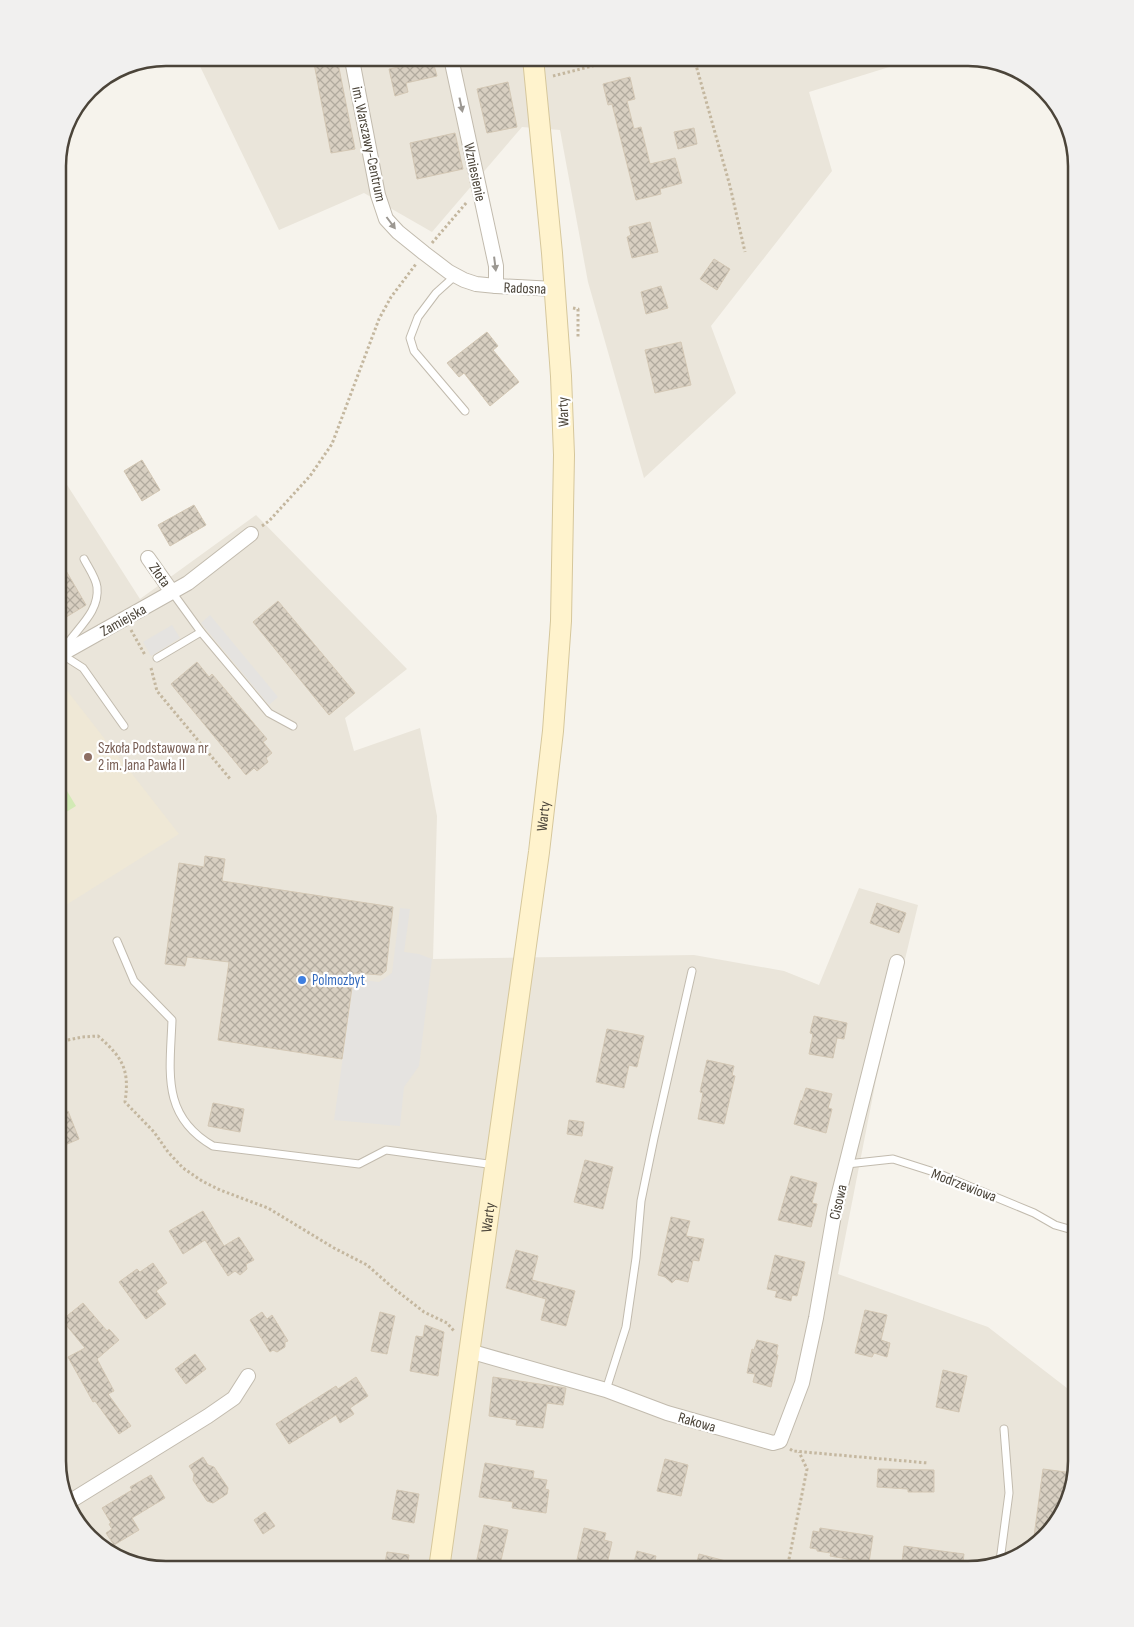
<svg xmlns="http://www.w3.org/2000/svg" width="1134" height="1627" viewBox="0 0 1134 1627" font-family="'Sofia Sans Condensed',sans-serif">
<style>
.residential{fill:#eae5da}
.education{fill:#efe8d6}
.garden{fill:#d2eab5}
.parking{fill:#e5e3e0}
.building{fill:url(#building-cross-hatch);stroke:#d3c7b4}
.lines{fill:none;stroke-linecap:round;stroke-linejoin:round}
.lane-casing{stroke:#c2bbae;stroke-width:9}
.street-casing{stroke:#c2bbae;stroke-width:16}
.secondary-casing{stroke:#d6c79b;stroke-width:22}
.path{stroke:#c4b79f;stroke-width:3;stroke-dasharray:2.5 2.5;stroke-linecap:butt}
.lane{stroke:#fff;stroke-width:7}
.street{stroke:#fff;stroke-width:14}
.secondary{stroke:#fff3cd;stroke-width:20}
.oneway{fill:#9c9892}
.education-dot{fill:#8d6e63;stroke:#fff;stroke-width:2}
.shop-dot{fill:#3f7fe0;stroke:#fff;stroke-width:2}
.labels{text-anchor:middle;stroke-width:4.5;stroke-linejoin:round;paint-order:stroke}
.street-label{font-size:15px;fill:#4b4439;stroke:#fff}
.education-label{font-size:15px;fill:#785e54;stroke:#fff;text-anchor:start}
.shop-label{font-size:15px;fill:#366cbe;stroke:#fff;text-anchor:start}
.rim{fill:none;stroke:#4b4439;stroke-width:2.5}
</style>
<defs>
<pattern id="building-cross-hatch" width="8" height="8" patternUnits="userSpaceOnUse" patternTransform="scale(1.25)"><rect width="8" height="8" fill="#d8cfc1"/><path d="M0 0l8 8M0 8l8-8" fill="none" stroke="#b1aa9e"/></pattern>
</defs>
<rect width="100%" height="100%" fill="#f6f3ec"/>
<g class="residential">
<path d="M 196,58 L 918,58 L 809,92 L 832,171 L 711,326 L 736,393 L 644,478 L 588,282 L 560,130 L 522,127 L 432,232 L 364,193 L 279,230 Z"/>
<path d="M 62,477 L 140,599 L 256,515 L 407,669 L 345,718 L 354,751 L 420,728 L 437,816 L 433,959 L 694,955 L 784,971 L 819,985 L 859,888 L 918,905 L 876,1080 L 838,1274 L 988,1327 L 1076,1395 L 1076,1461 L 1062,1515 L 1022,1555 L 968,1569 L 160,1569 L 106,1551 L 72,1515 L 58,1461 L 58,480 Z"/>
</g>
<path class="education" d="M 58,679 L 179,834 L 58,910 Z"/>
<path class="garden" d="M 58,776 L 76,806 L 58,817 Z"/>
<g class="parking">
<path d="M 210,615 L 278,697 L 269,705 L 201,623 Z"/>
<path d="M 172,625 L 180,638 L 151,656 L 143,642 Z"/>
<path d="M 400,908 L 410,909 L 404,952 L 419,954 L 432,959 L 419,1066 L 404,1087 L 400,1126 L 334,1120 L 354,979 L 379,982 L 392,973 Z"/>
</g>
<g class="building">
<path d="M 313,58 L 337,58 L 355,149 L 331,153 Z"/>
<path d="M 420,58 L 432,58 L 437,76 L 406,83 L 408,92 L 395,96 L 389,69 L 413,64 L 412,59 Z"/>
<path d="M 630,77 L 635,99 L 627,101 L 634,129 L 641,127 L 650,164 L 675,158 L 682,183 L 660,189 L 661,194 L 636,200 L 612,104 L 608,105 L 603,84 Z"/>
<path d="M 508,82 L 517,127 L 487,133 L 477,89 Z"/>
<path d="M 694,128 L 697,144 L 678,149 L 674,132 Z"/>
<path d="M 455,133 L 463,169 L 417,179 L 410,143 Z"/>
<path d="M 650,222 L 658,252 L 632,258 L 627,237 L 631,235 L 629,227 Z"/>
<path d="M 714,259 L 730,269 L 717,290 L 700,279 Z"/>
<path d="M 661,286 L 668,308 L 646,314 L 641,292 Z"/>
<path d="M 487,332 L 498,346 L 493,350 L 519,382 L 490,406 L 464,373 L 459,377 L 447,363 Z"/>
<path d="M 681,342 L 691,385 L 655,393 L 645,350 Z"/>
<path d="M 142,460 L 160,490 L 142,501 L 124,471 Z"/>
<path d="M 194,505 L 206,525 L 170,546 L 158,525 Z"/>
<path d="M 58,557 L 86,605 L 58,622 Z"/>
<path d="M 278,601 L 355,693 L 329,715 L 253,622 Z"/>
<path d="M 197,662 L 209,677 L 212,674 L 267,739 L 263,742 L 272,753 L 266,758 L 268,762 L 257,771 L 254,768 L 246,775 L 171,684 Z"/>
<path d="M 205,856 L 225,859 L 222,881 L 393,907 L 386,971 L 381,975 L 354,973 L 342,1059 L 218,1040 L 229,962 L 187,957 L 185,966 L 165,964 L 179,863 L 204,867 Z"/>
<path d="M 877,903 L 906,913 L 899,933 L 870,923 Z"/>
<path d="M 814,1016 L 847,1023 L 844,1039 L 837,1038 L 833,1058 L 809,1054 L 813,1034 L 810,1033 Z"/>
<path d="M 607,1029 L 644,1036 L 637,1067 L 629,1065 L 624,1088 L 596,1082 Z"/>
<path d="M 707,1060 L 734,1066 L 732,1075 L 735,1076 L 724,1124 L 698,1119 L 703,1093 L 700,1092 Z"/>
<path d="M 806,1088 L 832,1094 L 828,1108 L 832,1109 L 826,1133 L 794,1124 L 801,1100 L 802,1101 Z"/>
<path d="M 213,1103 L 244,1109 L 240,1132 L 208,1126 Z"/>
<path d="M 68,1111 L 79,1139 L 58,1148 L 58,1116 Z"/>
<path d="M 569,1120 L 584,1122 L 582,1136 L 567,1134 Z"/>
<path d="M 585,1160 L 613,1167 L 603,1209 L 574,1202 Z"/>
<path d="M 791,1176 L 817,1183 L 812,1203 L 817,1204 L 811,1227 L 778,1220 Z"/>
<path d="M 203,1211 L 224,1246 L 239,1237 L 254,1260 L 246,1264 L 247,1269 L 240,1275 L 235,1271 L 228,1276 L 205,1240 L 183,1254 L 169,1231 Z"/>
<path d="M 671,1217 L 690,1221 L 686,1236 L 704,1239 L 699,1261 L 693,1260 L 688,1282 L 676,1279 L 672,1283 L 665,1277 L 658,1275 Z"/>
<path d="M 516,1250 L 538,1256 L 532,1280 L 575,1291 L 566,1326 L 541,1320 L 546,1299 L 506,1288 Z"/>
<path d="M 775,1255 L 805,1262 L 797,1296 L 792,1295 L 791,1301 L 775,1297 L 777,1291 L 767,1289 Z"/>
<path d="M 153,1263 L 167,1283 L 156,1291 L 166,1304 L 146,1319 L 119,1282 L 137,1269 L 140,1272 Z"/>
<path d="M 83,1303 L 107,1331 L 109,1329 L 119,1340 L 97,1359 L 114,1391 L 108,1394 L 131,1426 L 119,1434 L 95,1401 L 93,1402 L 68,1357 L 85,1348 L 62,1320 Z"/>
<path d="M 865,1310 L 887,1315 L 881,1340 L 890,1343 L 887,1357 L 874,1353 L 872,1357 L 855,1353 Z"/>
<path d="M 262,1312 L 267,1319 L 272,1315 L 288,1341 L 285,1342 L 285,1347 L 277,1352 L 273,1350 L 270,1352 L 250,1320 Z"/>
<path d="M 380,1312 L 395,1316 L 387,1354 L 371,1351 Z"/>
<path d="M 425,1325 L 444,1332 L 438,1376 L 410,1371 L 416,1336 L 423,1337 Z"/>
<path d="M 757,1340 L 778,1345 L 776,1355 L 778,1355 L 771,1387 L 753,1382 L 755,1374 L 747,1373 L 752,1349 L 754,1350 Z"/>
<path d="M 195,1354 L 206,1369 L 186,1384 L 175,1369 Z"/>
<path d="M 943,1370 L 967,1376 L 959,1412 L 936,1407 Z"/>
<path d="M 356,1377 L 368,1396 L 350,1408 L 354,1414 L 340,1423 L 336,1415 L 289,1444 L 276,1424 L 336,1386 L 338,1389 Z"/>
<path d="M 493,1377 L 566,1388 L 563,1405 L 547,1403 L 543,1428 L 516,1425 L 517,1420 L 489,1416 Z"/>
<path d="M 203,1457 L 208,1465 L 214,1467 L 228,1488 L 227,1494 L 213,1503 L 207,1501 L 193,1480 L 194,1474 L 189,1466 Z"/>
<path d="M 665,1459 L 688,1465 L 681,1496 L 657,1491 Z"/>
<path d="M 485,1463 L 534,1471 L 533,1478 L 547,1480 L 545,1489 L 549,1490 L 546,1513 L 512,1508 L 513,1502 L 479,1497 Z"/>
<path d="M 878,1469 L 934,1470 L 934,1492 L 908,1492 L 908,1489 L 877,1487 Z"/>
<path d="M 1043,1469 L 1073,1473 L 1062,1515 L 1033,1544 Z"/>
<path d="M 151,1475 L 165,1498 L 132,1518 L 139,1530 L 114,1545 L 106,1533 L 112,1529 L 109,1524 L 111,1523 L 102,1508 L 132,1490 L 130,1487 Z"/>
<path d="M 397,1490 L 419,1494 L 414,1523 L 392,1519 Z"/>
<path d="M 265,1512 L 275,1526 L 263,1534 L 254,1520 Z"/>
<path d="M 484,1525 L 508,1530 L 499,1569 L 475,1569 Z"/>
<path d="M 584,1528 L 606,1533 L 604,1540 L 612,1542 L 607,1564 L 598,1562 L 597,1569 L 575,1569 Z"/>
<path d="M 820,1528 L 873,1536 L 868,1569 L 852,1569 L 853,1560 L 830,1556 L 831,1553 L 817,1551 L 817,1549 L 810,1548 L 813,1531 L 819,1532 Z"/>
<path d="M 904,1546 L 964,1554 L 962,1570 L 901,1569 Z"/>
<path d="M 637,1551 L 656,1556 L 653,1569 L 633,1567 Z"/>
<path d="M 387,1552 L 409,1555 L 407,1569 L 384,1569 Z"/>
<path d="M 699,1554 L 741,1565 L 740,1569 L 695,1569 Z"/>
</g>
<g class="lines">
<g class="lane-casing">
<g id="lane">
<path d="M 456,275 L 436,293 L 418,317 L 410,338 L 414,351 L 465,411"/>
<path d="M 84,559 C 88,567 96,578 97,587 C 100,615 72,631 61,654 L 83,668 L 124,726"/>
<path d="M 172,592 L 201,632 L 269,713 L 293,726"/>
<path d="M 157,658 L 201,632"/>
<path d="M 117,941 L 134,981 L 172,1020 C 170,1072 161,1116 213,1146 L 359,1164 L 386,1150 L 495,1165"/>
<path d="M 847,1164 L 893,1159 L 937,1173 L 1034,1213 L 1055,1225 L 1076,1231"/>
<path d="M 606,1390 L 626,1327 L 636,1258 L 641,1201 L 654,1138 L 692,971"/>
<path d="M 1000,1561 L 1009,1493 L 1004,1429"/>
</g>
</g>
<g class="street-casing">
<g id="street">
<path d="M 350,58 L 353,65 L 378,195 L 386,219 L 398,232 L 424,253 L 449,272 L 464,280 L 476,284 L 496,286 L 555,289"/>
<path d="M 451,58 L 496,266 L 496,286"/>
<path d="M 148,558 L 172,592"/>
<path d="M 58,656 L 188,583 L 251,534"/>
<path d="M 469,1351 L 606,1390 L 667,1413 L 773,1443 L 780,1441 L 802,1383 L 816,1318 L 835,1209 L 897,962"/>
<path d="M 69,1502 L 208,1416 L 234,1398 L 248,1376"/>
</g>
</g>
<g class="secondary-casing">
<g id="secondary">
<path id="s1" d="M 439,1569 L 539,852 L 553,731 L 561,621 L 564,455 L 561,376 L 552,253 L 533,58"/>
</g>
</g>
<g class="path">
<path d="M 694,58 L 730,186 L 745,252"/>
<path d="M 553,76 L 624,58"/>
<path d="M 432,243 L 467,202"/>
<path d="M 573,308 L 578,309 L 578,338"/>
<path d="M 262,526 L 269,521 L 310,476 L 332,444 L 379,319 L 391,297 L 416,264"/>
<path d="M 131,630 L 145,655"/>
<path d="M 151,668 L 157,691 L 231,780"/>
<path d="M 58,1042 L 82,1037 L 98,1036 C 122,1057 130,1069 125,1102 L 154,1132 L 168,1152 L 183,1168 L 202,1181 L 220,1190 L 268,1208 L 334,1248 L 367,1265 L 392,1287 L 424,1312 L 447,1323 L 454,1331"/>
<path d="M 790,1449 L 793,1451 L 928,1463"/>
<path d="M 787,1569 L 807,1469 L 799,1452"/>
</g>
<use href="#lane" class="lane"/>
<use href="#street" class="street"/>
<use href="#secondary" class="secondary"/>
</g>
<defs><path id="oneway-solid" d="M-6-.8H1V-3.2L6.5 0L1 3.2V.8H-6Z" transform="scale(1.25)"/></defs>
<g class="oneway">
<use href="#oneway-solid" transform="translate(461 105) rotate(78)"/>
<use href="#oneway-solid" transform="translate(391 223) rotate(53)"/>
<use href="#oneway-solid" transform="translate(495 264) rotate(83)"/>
</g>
<circle class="education-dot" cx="88" cy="757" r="5"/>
<circle class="shop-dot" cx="302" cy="980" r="5"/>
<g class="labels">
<g class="street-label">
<text transform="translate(369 144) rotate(78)" y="5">im. Warszawy-Centrum</text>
<text transform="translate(475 172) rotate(78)" y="5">Wzniesienie</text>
<text transform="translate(525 288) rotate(2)" y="5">Radosna</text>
<text transform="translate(563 412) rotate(-92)" y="5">Warty</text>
<text transform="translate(160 575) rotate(54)" y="5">Złota</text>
<text transform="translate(123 620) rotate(-29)" y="5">Zamiejska</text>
<text dy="5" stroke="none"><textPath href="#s1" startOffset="760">Warty</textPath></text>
<text transform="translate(964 1185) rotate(21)" y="5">Modrzewiowa</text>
<text transform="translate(838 1202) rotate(-77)" y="5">Cisowa</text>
<text dy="5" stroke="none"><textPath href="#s1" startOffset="355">Warty</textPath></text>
<text transform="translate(697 1422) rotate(16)" y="5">Rakowa</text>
</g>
<g class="education-label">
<text x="98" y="753">Szkoła Podstawowa nr<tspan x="98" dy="17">2 im. Jana Pawła II</tspan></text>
</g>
<g class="shop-label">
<text x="312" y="985">Polmozbyt</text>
</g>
</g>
<path d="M0 0H1134V1627H0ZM166 66H968A100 100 0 0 1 1068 166V1461A100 100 0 0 1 968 1561H166A100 100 0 0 1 66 1461V166A100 100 0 0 1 166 66Z" fill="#f1f0ef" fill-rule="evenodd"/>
<path class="rim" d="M166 66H968A100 100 0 0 1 1068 166V1461A100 100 0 0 1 968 1561H166A100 100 0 0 1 66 1461V166A100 100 0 0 1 166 66Z"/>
</svg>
